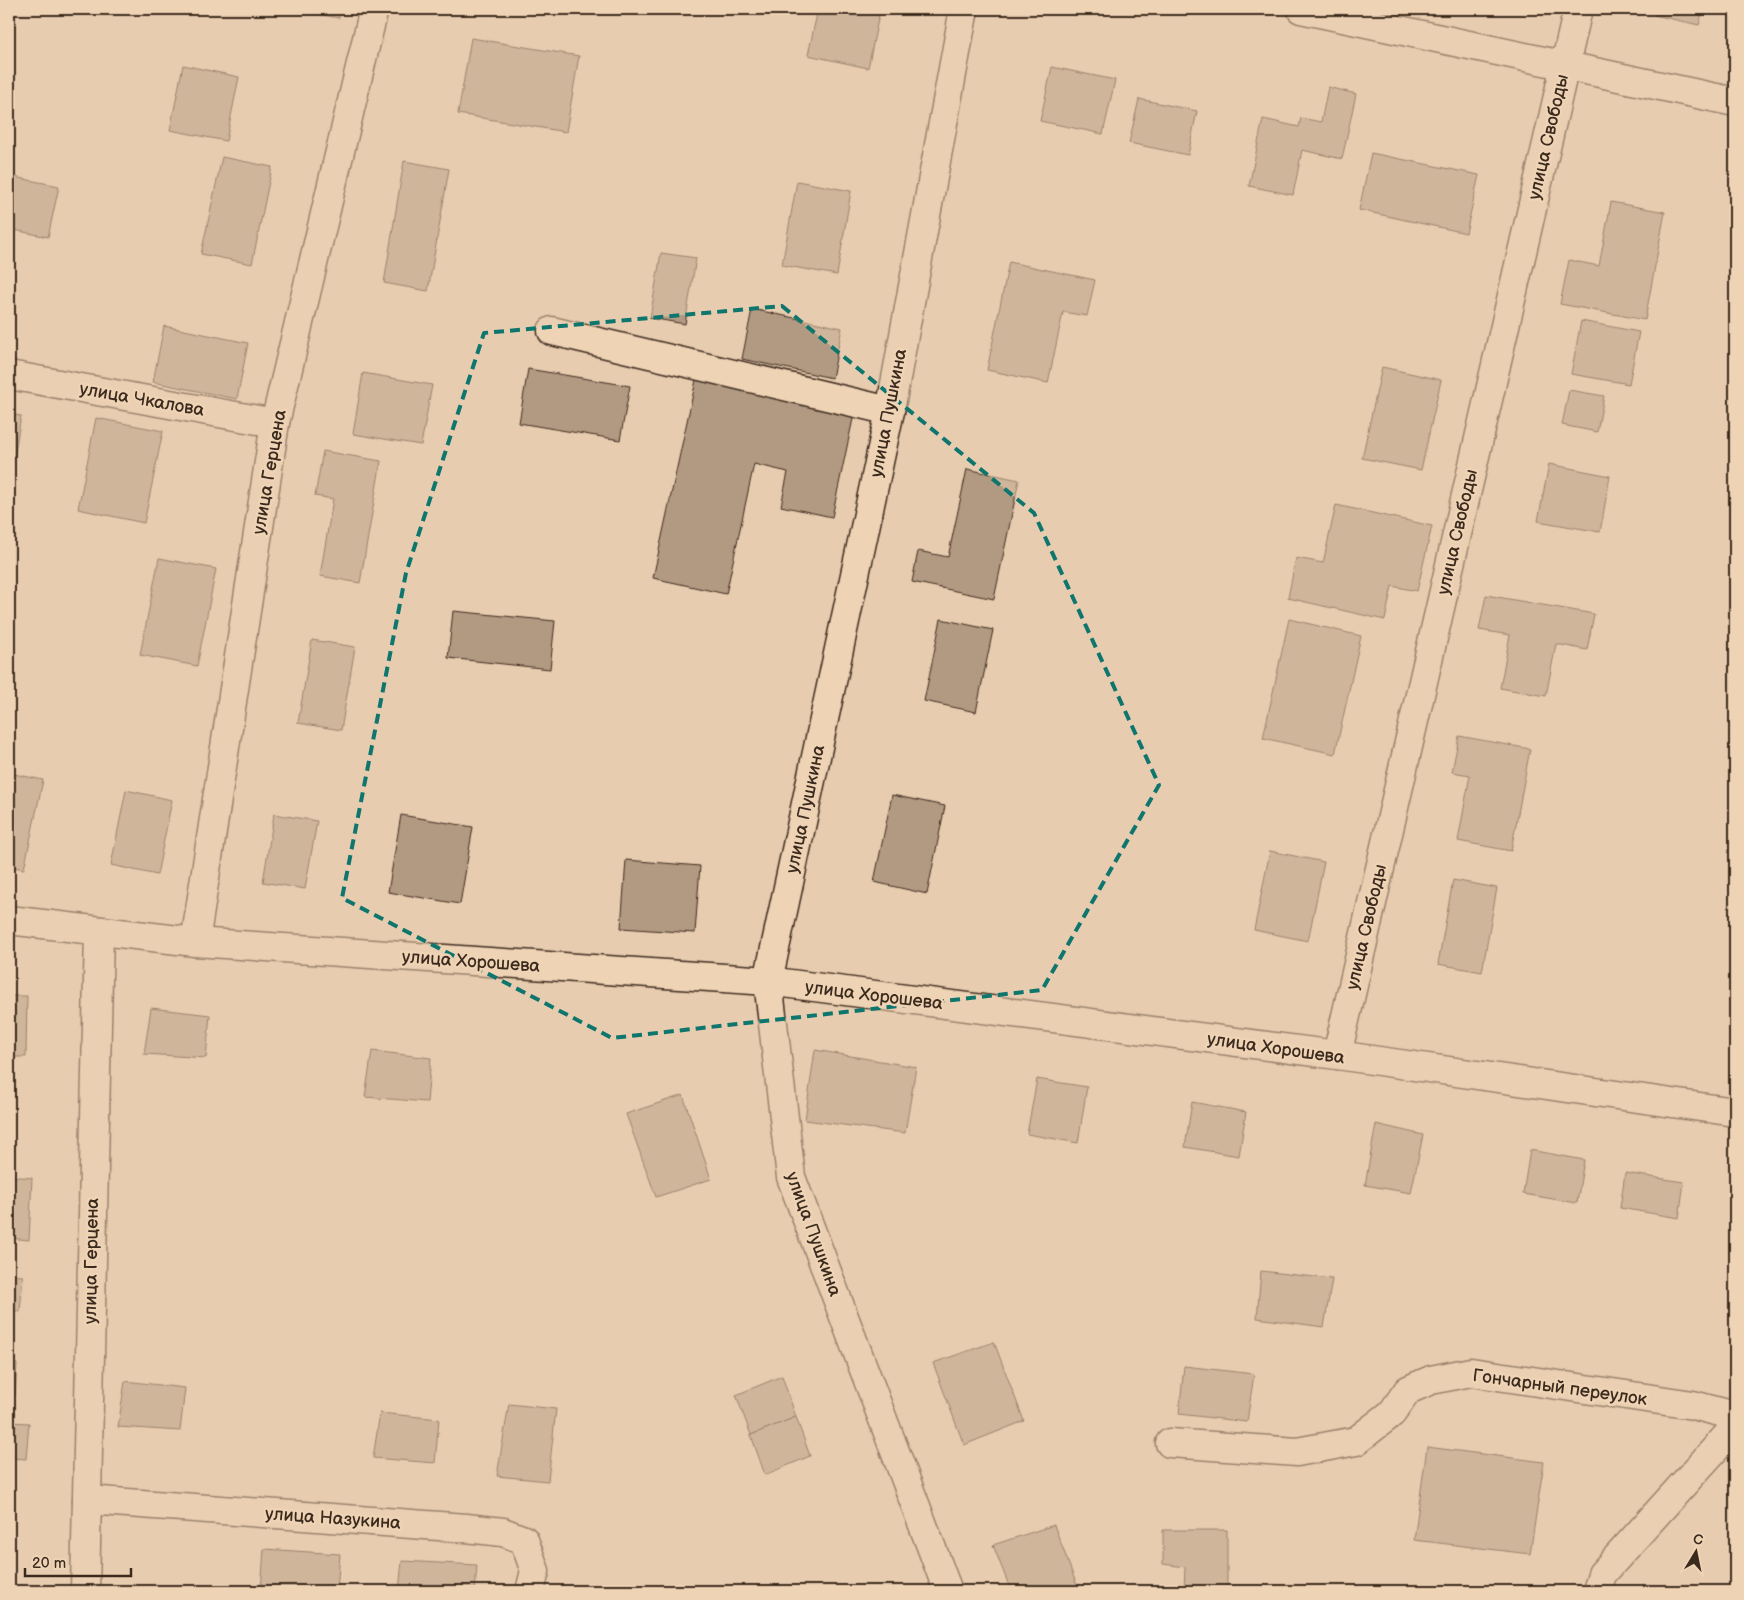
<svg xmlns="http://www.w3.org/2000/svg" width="1744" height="1600" viewBox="0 0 1744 1600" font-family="'Balsamiq Sans',sans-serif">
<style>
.building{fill:#b29a82;stroke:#3b2a1e}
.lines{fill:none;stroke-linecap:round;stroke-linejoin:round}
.minor-casing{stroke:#3b2a1e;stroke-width:31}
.minor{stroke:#efd3b5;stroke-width:28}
.marked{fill:none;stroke:#0f766e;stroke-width:4;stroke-dasharray:10 6;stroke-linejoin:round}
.labels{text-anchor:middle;stroke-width:5;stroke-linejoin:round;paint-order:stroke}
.street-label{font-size:18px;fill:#3b2a1e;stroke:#efd3b5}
</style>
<rect width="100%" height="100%" fill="#e8ccaf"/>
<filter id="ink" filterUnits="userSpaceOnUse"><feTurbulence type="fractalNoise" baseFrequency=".02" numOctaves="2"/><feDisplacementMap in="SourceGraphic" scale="10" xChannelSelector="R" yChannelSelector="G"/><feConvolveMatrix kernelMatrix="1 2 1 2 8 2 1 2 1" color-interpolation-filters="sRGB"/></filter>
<g filter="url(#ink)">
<g class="building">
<path d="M 290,9 L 340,9 L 339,18 Z"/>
<path d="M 818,9 L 873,9 L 880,10 L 868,68 L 808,55 Z"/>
<path d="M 1656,9 L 1703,9 L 1699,25 L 1654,15 Z"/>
<path d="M 471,38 L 579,56 L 566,132 L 458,114 Z"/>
<path d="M 183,65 L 239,77 L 226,141 L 170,130 Z"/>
<path d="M 1052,67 L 1115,80 L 1103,134 L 1040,121 Z"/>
<path d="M 1328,87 L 1356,94 L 1342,159 L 1302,150 L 1293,195 L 1249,186 L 1263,119 L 1299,127 L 1301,118 L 1321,122 Z"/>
<path d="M 1139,99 L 1197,111 L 1188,155 L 1129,143 Z"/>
<path d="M 1371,153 L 1479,175 L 1466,233 L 1359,210 Z"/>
<path d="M 222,157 L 272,167 L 252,264 L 201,254 Z"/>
<path d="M 404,161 L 449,169 L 428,291 L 384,283 Z"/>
<path d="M 9,176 L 59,186 L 48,237 L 9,229 Z"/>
<path d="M 797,181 L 851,191 L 837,275 L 782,265 Z"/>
<path d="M 1611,202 L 1665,212 L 1645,320 L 1560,304 L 1569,260 L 1599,266 Z"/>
<path d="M 661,253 L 696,258 L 685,324 L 650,318 Z"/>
<path d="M 1009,262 L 1095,280 L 1087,316 L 1063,312 L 1048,383 L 987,370 Z"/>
<path d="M 752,309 L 842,328 L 832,378 L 742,359 Z"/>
<path d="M 1581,321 L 1639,332 L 1629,384 L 1571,374 Z"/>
<path d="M 164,326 L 248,343 L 237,399 L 153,382 Z"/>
<path d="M 1382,367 L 1441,380 L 1421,470 L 1362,458 Z"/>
<path d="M 528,369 L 630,386 L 620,440 L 519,423 Z"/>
<path d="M 363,373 L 432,385 L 421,445 L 353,434 Z"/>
<path d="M 696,380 L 854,414 L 832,517 L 781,506 L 788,472 L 754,464 L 726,594 L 653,578 Z"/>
<path d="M 1569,390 L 1604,396 L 1597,432 L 1562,425 Z"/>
<path d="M 9,414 L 21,416 L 10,482 L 9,482 Z"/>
<path d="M 96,418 L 163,431 L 144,523 L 78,509 Z"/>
<path d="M 323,451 L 381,461 L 360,583 L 320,576 L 333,499 L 315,496 Z"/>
<path d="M 1549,464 L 1610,476 L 1600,532 L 1538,521 Z"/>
<path d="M 967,469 L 1019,480 L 994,599 L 912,582 L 918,551 L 948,557 Z"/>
<path d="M 1336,505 L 1432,526 L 1417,591 L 1392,586 L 1385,620 L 1288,598 L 1296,558 L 1323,563 Z"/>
<path d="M 159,558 L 216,569 L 197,666 L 140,655 Z"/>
<path d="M 1486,595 L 1594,614 L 1587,650 L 1556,644 L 1546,696 L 1500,688 L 1510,635 L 1479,630 Z"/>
<path d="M 453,611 L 555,621 L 550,669 L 448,658 Z"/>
<path d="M 941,619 L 993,630 L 976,712 L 924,701 Z"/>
<path d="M 1289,619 L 1361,636 L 1335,754 L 1263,738 Z"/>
<path d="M 312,640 L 355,647 L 341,730 L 298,723 Z"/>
<path d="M 1459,736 L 1530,749 L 1511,851 L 1458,841 L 1470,775 L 1452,772 Z"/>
<path d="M 9,773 L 43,780 L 24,869 L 9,866 Z"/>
<path d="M 126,790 L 172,800 L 157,875 L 111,865 Z"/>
<path d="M 892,795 L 945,806 L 927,894 L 874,882 Z"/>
<path d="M 274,814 L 317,821 L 305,889 L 263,882 Z"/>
<path d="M 401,815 L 473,827 L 460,904 L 388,892 Z"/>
<path d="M 1270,851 L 1324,862 L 1308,941 L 1254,930 Z"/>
<path d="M 626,860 L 700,866 L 695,933 L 621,928 Z"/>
<path d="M 1453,880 L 1497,888 L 1482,972 L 1438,964 Z"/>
<path d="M 9,996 L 27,996 L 26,1057 L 9,1057 Z"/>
<path d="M 151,1008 L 210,1015 L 206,1058 L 144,1054 Z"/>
<path d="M 815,1050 L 916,1067 L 905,1133 L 805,1120 Z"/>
<path d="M 372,1051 L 431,1058 L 427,1102 L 365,1097 Z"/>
<path d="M 1037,1079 L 1087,1087 L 1078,1143 L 1027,1134 Z"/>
<path d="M 683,1095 L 711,1179 L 656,1197 L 626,1114 Z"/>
<path d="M 1192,1102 L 1246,1112 L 1239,1156 L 1185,1147 Z"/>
<path d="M 1376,1124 L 1423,1135 L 1411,1193 L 1365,1185 Z"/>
<path d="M 1530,1150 L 1584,1160 L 1577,1203 L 1523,1194 Z"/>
<path d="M 1625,1173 L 1684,1182 L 1679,1218 L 1620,1208 Z"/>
<path d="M 9,1176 L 32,1178 L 29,1240 L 9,1238 Z"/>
<path d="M 1261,1271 L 1332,1279 L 1324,1327 L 1257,1318 Z"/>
<path d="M 9,1275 L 23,1276 L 20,1312 L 9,1311 Z"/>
<path d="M 994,1342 L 1024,1421 L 964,1445 L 933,1363 Z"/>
<path d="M 9,1363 L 17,1364 L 15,1396 L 9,1396 Z"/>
<path d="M 1184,1366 L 1254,1374 L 1247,1422 L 1179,1414 Z"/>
<path d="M 782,1376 L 796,1417 L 751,1435 L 736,1395 Z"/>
<path d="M 125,1381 L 185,1388 L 180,1431 L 118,1427 Z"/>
<path d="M 509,1404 L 556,1409 L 548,1481 L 497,1476 Z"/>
<path d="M 380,1413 L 439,1419 L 435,1463 L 373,1458 Z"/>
<path d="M 796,1417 L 810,1456 L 765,1475 L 751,1435 Z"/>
<path d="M 9,1422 L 29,1423 L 26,1459 L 9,1458 Z"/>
<path d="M 1427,1447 L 1544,1462 L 1530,1554 L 1414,1540 Z"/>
<path d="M 1054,1525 L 1079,1591 L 1011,1591 L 993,1545 Z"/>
<path d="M 1163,1530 L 1227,1530 L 1227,1591 L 1184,1591 L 1185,1567 L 1163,1564 Z"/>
<path d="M 264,1549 L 340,1554 L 337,1591 L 261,1591 Z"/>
<path d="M 402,1561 L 477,1565 L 475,1591 L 399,1591 Z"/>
</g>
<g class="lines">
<g class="minor-casing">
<g id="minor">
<path d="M 1301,9 L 1735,102"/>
<path d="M 552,331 L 890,411"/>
<path d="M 9,375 L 275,423"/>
<path d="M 9,920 L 195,942 L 768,981 L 1337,1055 L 1735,1112"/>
<path d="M 195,942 L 275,423 L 374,9"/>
<path d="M 1337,1055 L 1578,9"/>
<path d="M 1170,1443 L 1297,1452 L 1356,1441 L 1392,1413 L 1408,1390 L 1431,1380 L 1471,1372 L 1693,1405 L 1735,1416"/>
<path d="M 87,1500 L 466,1528 L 503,1532 L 524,1540 L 535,1571 L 530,1591"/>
<path d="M 85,1591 L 99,931"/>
<path d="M 948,1591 L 791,1177 L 768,981 L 890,411 L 964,9"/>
<path d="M 1597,1591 L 1602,1574 L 1735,1427"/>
</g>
</g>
<use href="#minor" class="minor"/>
</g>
</g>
<path d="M0 0H1744V1600H0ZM 782,306 L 1034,513 L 1159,785 L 1042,990 L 612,1038 L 342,898 L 406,573 L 484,333 Z" fill="#e8ccaf" fill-opacity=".55" fill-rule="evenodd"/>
<path class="marked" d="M 782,306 L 1034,513 L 1159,785 L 1042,990 L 612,1038 L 342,898 L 406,573 L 484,333 Z"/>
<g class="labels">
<g class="street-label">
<text transform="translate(1548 137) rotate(-77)" y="6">улица Свободы</text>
<text transform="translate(142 399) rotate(10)" y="6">улица Чкалова</text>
<text transform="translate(888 413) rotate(-79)" y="6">улица Пушкина</text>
<text transform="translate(269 472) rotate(-80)" y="6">улица Герцена</text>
<text transform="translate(1457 532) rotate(-77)" y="6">улица Свободы</text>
<text transform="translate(805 809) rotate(-78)" y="6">улица Пушкина</text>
<text transform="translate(1366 927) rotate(-77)" y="6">улица Свободы</text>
<text transform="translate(471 961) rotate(4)" y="6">улица Хорошева</text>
<text transform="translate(874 995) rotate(7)" y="6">улица Хорошева</text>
<text transform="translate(1276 1048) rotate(8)" y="6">улица Хорошева</text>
<text transform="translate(814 1234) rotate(70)" y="6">улица Пушкина</text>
<text transform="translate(91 1261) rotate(-89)" y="6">улица Герцена</text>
<text transform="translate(1560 1387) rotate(8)" y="6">Гончарный переулок</text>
<text transform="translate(333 1518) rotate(4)" y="6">улица Назукина</text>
</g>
</g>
<rect width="1744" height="1600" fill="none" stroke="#efd3b5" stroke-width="30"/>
<rect x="15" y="15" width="1714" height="1570" fill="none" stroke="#3b2a1e" stroke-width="2" filter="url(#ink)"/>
<g transform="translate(1696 1552) rotate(10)" stroke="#efd3b5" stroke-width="4" paint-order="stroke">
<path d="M0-4L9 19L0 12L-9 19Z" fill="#3b2a1e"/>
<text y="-8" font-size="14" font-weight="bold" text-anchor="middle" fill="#3b2a1e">С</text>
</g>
<path d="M25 1568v8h106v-8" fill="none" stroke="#3b2a1e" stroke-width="2.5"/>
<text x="32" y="1568" font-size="15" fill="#3b2a1e" stroke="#efd3b5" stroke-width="4" paint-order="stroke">20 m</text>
</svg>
